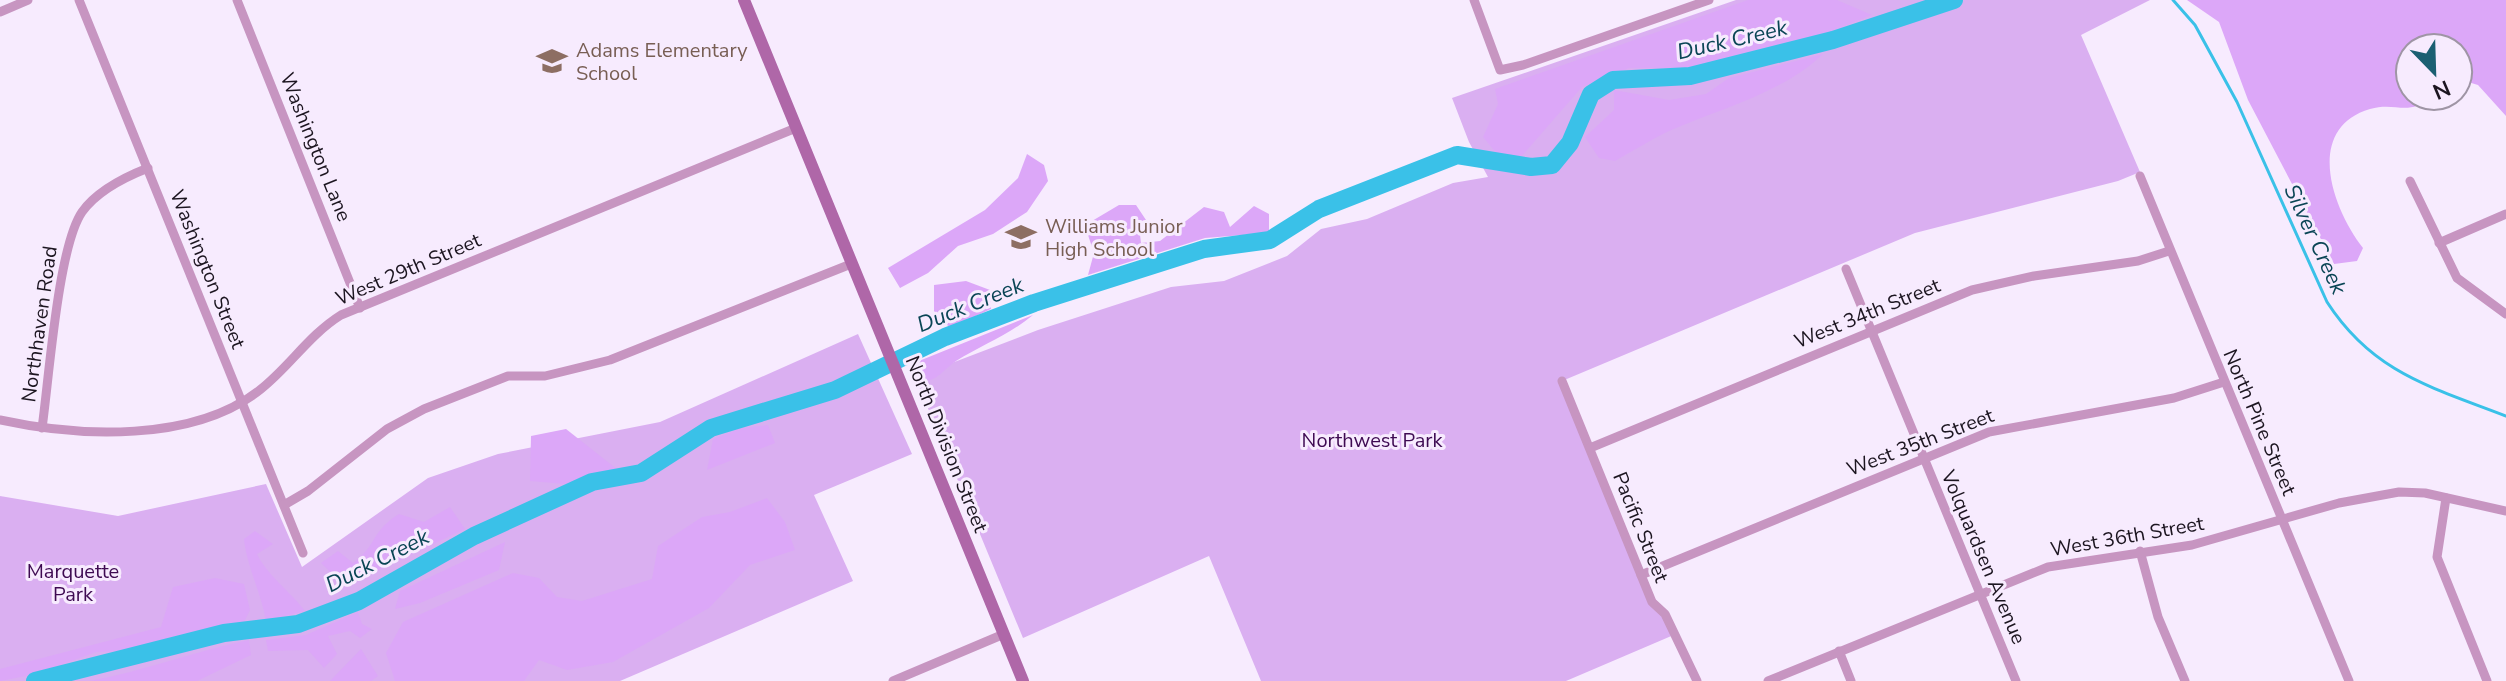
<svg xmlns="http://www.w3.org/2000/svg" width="2506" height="681" viewBox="0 0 2506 681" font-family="'Nunito Sans',sans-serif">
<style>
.green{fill:#daaff1}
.forest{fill:#dca7f8}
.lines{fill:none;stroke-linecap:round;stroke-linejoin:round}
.stream{stroke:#3ac1e8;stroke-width:3}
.river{stroke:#3ac1e8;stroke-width:18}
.street{stroke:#c795c1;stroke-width:9}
.secondary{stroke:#af67a8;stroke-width:12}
.labels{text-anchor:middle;stroke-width:6;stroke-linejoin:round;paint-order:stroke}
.education-label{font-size:20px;fill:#785e54;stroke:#f7ebfe;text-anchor:start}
.street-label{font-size:20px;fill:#1c1520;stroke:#f7ebfe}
.park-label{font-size:20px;fill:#3e0a52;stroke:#f7ebfe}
.water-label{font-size:22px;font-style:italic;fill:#0a4555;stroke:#f7ebfe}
</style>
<rect width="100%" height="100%" fill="#f7ebfe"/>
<g class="green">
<path d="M 1736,0 L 2150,0 L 2081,35 L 2140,172 L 2118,181 L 1915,233 L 1562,381 L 1641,575 L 1676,634 L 1566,681 L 1261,681 L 1209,556 L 1023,638 L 915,377 L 1038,330 L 1171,287 L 1224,281 L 1287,256 L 1321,229 L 1367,219 L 1453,183 L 1488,177 L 1469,142 L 1452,98 Z"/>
<path d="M 858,334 L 912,454 L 814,495 L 853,581 L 620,681 L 0,681 L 0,496 L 118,516 L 266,484 L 302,567 L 428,478 L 498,454 L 660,422 Z"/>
</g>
<g class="forest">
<path d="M 1748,0 L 1837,0 L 1872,15 L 1819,36 L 1697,68 L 1629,68 L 1582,87 L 1521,157 L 1498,155 L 1483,137 L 1498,104 L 1495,89 Z"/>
<path d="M 2187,0 L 2506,0 L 2506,116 L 2478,85 L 2458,79 L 2458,48 L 2410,48 L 2410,96 L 2433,96 C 2407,118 2397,101 2370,109 C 2303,129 2333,210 2363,248 L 2357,261 L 2334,264 L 2248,100 L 2219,22 Z"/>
<path d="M 1823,54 C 1783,93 1719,109 1669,131 C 1650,140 1633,151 1615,161 L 1599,158 L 1585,137 L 1614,110 L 1614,90 L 1669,100 L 1706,94 L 1729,78 Z"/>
<path d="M 1027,154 L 1044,165 L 1048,181 L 1027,212 L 993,234 L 958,246 L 928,273 L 900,288 L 888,268 L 985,210 L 1018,178 Z"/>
<path d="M 1119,205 L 1136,205 L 1146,220 L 1140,235 L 1141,243 L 1160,241 L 1204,207 L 1224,212 L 1230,227 L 1254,206 L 1269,214 L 1269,233 L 1205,238 L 1088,275 L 1094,253 L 1088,235 L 1092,221 Z"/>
<path d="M 966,281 L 990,290 L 991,309 L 950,328 L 934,311 L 934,285 Z"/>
<path d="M 1033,315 C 1009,335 982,345 956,361 C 940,372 942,378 920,383 L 914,363 Z"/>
<path d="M 768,425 L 775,443 L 707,470 L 713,439 L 741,428 Z"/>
<path d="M 566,429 L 618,470 L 566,484 L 530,481 L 531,436 Z"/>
<path d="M 767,498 L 785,522 L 795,550 L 750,565 L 709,608 L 613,662 L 567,670 L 539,660 L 524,681 L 395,681 L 386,653 L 403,622 L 513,573 L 539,578 L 557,597 L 582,601 L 652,579 L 658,546 L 702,517 L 730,512 Z"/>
<path d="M 450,507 L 465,529 L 345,586 L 321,563 L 338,551 L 353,563 C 378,545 370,532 399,514 L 424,522 Z"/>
<path d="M 255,531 L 273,544 L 257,554 C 267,575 290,591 305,611 L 266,621 C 261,592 247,567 244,539 Z"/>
<path d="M 505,542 L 499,570 L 420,603 L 395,609 L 400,591 Z"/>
<path d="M 215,578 L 244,584 L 250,610 L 244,622 L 170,637 L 133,651 L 96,652 L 36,674 L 0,681 L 0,669 L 161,627 L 173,587 Z"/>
<path d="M 358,612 L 362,624 L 372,629 L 360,638 L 350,631 L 328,636 L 337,654 L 324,668 L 308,650 L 268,651 L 266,640 L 306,635 Z"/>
<path d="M 249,640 L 251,655 L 197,681 L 90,681 C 144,671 195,651 249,640 Z"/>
<path d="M 361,649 L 378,676 L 371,681 L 330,681 Z"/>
</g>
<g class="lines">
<path class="stream" d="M 2173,0 L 2195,25 L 2237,102 L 2327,302 C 2373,373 2431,387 2506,416"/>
<path class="river" d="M 35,681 L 224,633 L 298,624 L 359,601 L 474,536 L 592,482 L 641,473 L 711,428 L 835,390 L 945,337 L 1034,303 L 1204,249 L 1270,240 L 1319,209 L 1457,155 L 1531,167 L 1552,165 L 1570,143 L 1591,94 L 1613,80 L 1690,76 L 1833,40 L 1954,0"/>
<g class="street">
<path d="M 79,0 L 303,553"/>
<path d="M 237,0 L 360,308"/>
<path d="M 1474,0 L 1500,70 L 1523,65 L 1709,0"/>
<path d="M 0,12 L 28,0"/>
<path d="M 2140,176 L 2349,681"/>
<path d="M 2410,181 L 2457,278 L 2506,314"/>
<path d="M 2439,243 L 2506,214"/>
<path d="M 1846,269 L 2016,681"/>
<path d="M 1562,381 L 1652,602 L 1665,614 L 1697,681"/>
<path d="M 0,420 C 78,437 194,443 261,389 C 290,366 309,335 341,315 L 796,128"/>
<path d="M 42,428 C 49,379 58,247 82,212 C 97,191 125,177 148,168"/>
<path d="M 1590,448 L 1972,290 L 2034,276 L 2138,261 L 2169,251"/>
<path d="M 2446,498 L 2437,557 L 2487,681"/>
<path d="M 284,505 L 308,491 L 387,429 L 424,409 L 508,376 L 545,376 L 610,360 L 851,264"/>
<path d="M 2140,551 L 2158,617 L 2185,681"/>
<path d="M 1641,575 L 1989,432 L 2174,398 L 2224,382"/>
<path d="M 1839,651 L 1851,681"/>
<path d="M 893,681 L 1004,634"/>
<path d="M 1768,681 L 2048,567 L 2192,545 L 2339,503 L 2399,492 L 2425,493 L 2506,511"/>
</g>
<path class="secondary" d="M 744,0 L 1023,681"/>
</g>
<defs>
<g id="school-bare" transform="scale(2.4)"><path d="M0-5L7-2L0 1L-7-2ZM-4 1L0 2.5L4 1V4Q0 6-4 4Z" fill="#8d6e63" stroke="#f7ebfe" stroke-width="2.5" paint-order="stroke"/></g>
</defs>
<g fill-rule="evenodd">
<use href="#school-bare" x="552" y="61"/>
<use href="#school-bare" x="1021" y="237"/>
</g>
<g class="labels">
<g class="education-label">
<text x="576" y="57">Adams Elementary<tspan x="576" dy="23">School</tspan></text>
<text x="1045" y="233">Williams Junior<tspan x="1045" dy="23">High School</tspan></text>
</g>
<g class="street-label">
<text transform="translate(316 147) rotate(68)" y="7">Washington Lane</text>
<text transform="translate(208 269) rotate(68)" y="7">Washington Street</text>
<text transform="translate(408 269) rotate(-23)" y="7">West 29th Street</text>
<text transform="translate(1867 313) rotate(-22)" y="7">West 34th Street</text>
<text transform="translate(39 324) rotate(-82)" y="7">Northhaven Road</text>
<text transform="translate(2260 422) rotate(67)" y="7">North Pine Street</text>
<text transform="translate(1920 442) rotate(-21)" y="7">West 35th Street</text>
<text transform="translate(947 444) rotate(68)" y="7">North Division Street</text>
<text transform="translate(1641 527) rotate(68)" y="7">Pacific Street</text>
<text transform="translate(2127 536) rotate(-10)" y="7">West 36th Street</text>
<text transform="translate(1984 557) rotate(67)" y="7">Volquardsen Avenue</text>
</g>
<g class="park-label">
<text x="1372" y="447">Northwest Park</text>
<text x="73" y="578">Marquette<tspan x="73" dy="23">Park</tspan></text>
</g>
<g class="water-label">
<text transform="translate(1732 39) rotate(-13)" y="8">Duck Creek</text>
<text transform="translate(2316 239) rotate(65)" y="8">Silver Creek</text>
<text transform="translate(970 304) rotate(-22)" y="8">Duck Creek</text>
<text transform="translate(377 560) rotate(-27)" y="8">Duck Creek</text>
</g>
</g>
<g transform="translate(2434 72) rotate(157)"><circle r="38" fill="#f7ebfe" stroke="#9f95a5" stroke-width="2"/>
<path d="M0-6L14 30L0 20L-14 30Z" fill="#1b5f72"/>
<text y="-12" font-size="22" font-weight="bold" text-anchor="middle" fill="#1c1520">N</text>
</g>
</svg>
